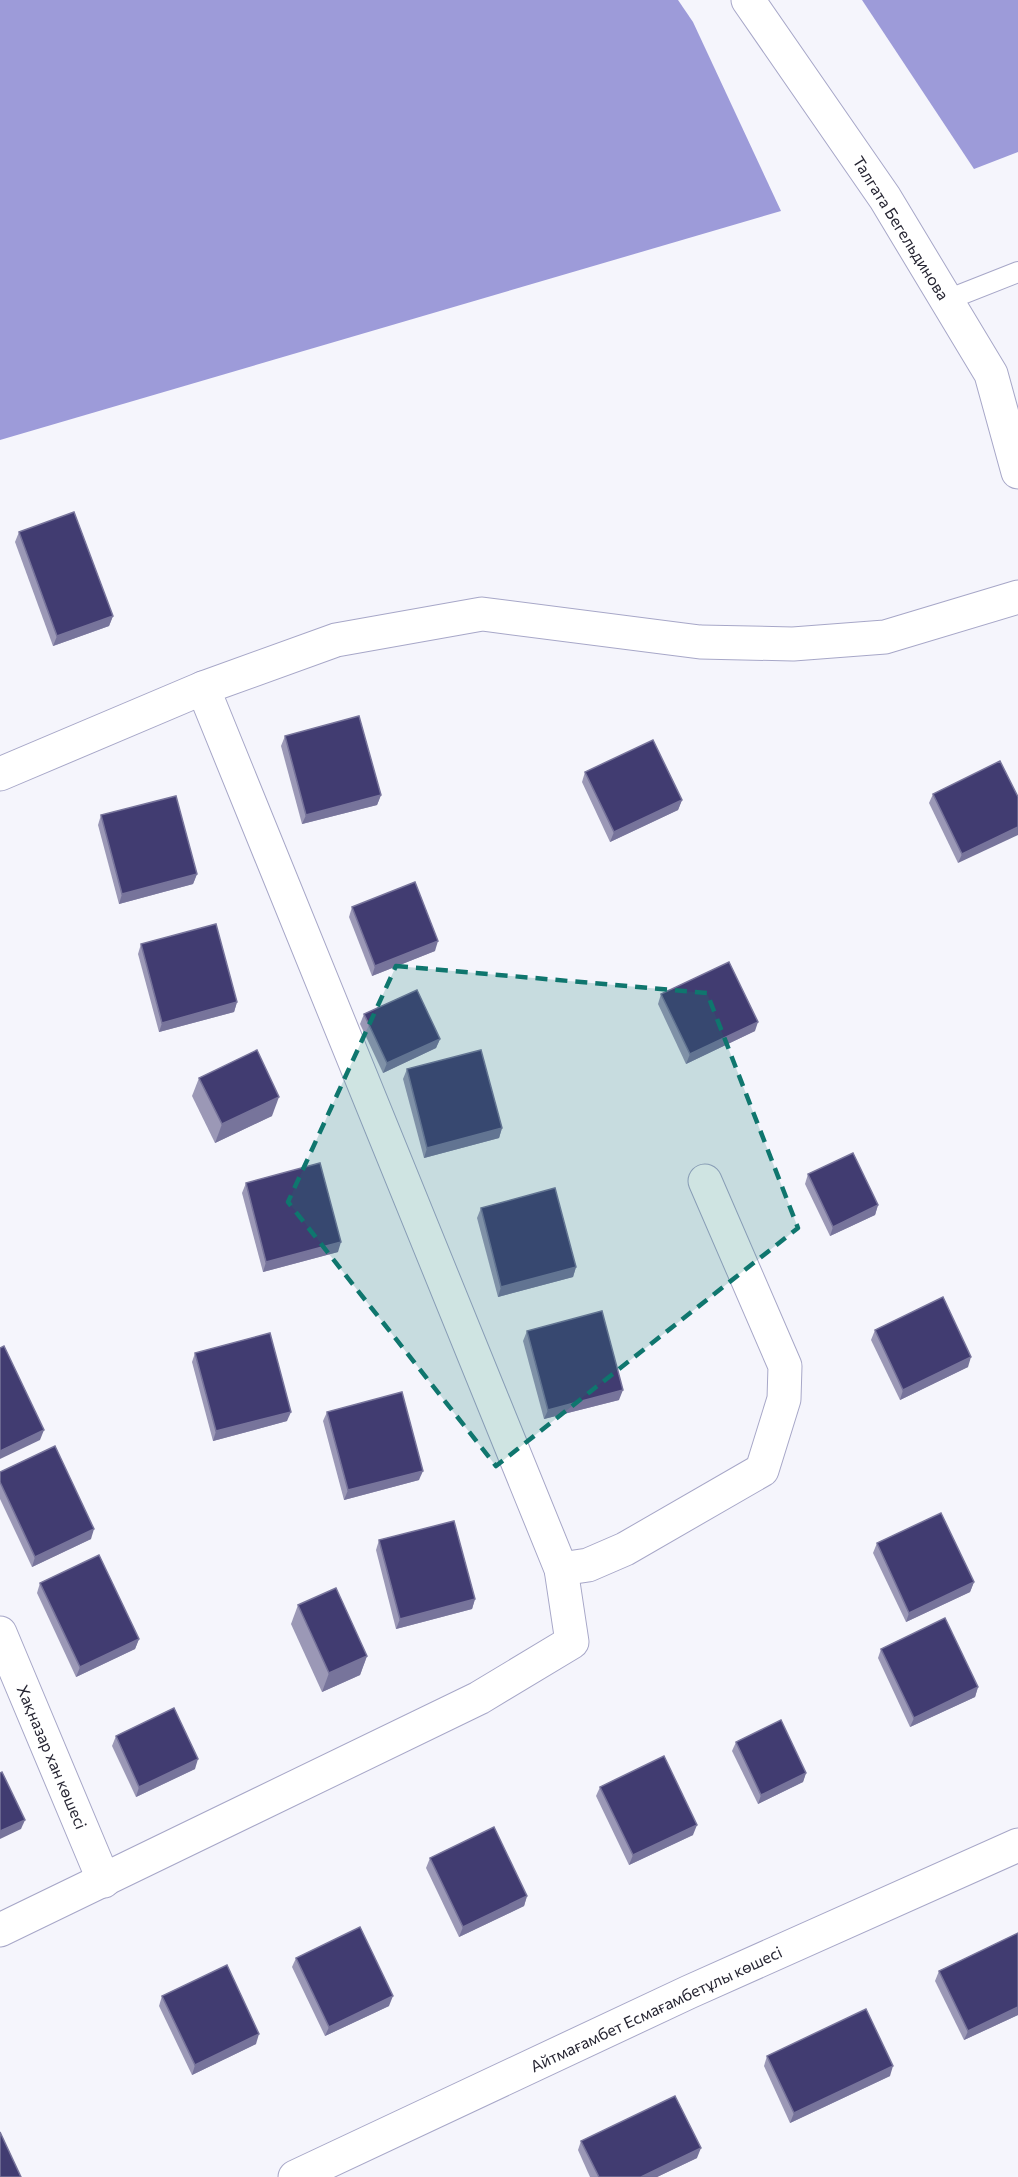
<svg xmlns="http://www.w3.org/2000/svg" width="1018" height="2177" viewBox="0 0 1018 2177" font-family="Commissioner,sans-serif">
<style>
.water{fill:#9d9bd9}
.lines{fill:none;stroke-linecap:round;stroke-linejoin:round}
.service-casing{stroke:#a7a7c8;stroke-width:22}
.minor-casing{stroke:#a7a7c8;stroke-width:35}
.tertiary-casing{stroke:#a7a7c8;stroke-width:35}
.service{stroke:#fff;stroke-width:20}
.minor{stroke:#fff;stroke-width:33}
.tertiary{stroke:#fff;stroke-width:33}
.wall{fill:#9b98b6}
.shaded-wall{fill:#77749b}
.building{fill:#413c71;stroke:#77749b;stroke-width:1.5}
.marked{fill:#0f766e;fill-opacity:0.2;stroke:#0f766e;stroke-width:4.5;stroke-dasharray:12 8;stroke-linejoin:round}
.labels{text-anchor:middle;stroke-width:6;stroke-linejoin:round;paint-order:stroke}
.street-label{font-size:16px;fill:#262532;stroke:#fff}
</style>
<rect width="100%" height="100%" fill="#f5f5fc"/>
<g class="water">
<path d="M 0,0 L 678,0 L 693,22 L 781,211 L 0,440 Z"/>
<path d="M 862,0 L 1018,0 L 1018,152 L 974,169 Z"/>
</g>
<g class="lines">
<g class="service-casing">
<path id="service" d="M 947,300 L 1018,272"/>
</g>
<g class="minor-casing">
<g id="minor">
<path d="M 561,1569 L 588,1565 L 625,1549 L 762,1470 L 784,1399 L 785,1366 L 705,1181"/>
<path d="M 0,1633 L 104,1881"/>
<path d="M 0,1930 L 479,1698 L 572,1642 L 561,1569 L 203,688"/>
</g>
</g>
<g class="tertiary-casing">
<g id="tertiary">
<path d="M 748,0 L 885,198 L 991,374 L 1018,472"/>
<path d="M 0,774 L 203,688 L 336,640 L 482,614 L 700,642 L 793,644 L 885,637 L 1018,597"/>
<path d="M 295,2177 L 689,1992 L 1018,1845"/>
</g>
</g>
<use href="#service" class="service"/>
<use href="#minor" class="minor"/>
<use href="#tertiary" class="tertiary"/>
</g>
<g class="wall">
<path d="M 19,532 L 113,616 L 109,626 L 53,646 L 15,542 Z"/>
<path d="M 285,736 L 381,795 L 377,805 L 302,824 L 281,746 Z"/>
<path d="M 585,772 L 682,800 L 678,810 L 610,842 L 582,782 Z"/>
<path d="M 933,794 L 1018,797 L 958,863 L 929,803 Z"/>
<path d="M 101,815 L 197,874 L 193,884 L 119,904 L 98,825 Z"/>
<path d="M 352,907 L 435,951 L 372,976 L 349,917 Z"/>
<path d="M 141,944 L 237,1002 L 234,1012 L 159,1032 L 138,954 Z"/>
<path d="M 661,994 L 755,1031 L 686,1064 L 658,1004 Z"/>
<path d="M 364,1014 L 440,1039 L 436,1048 L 383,1073 L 360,1024 Z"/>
<path d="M 407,1069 L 502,1128 L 499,1138 L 424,1158 L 403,1079 Z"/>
<path d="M 199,1078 L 272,1116 L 215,1143 L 192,1096 Z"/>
<path d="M 808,1174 L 878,1205 L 875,1215 L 830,1236 L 805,1184 Z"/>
<path d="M 246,1183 L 338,1252 L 263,1272 L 242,1193 Z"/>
<path d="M 481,1208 L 576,1267 L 573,1277 L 498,1297 L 477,1218 Z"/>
<path d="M 875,1330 L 968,1367 L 900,1400 L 871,1340 Z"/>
<path d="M 527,1331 L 619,1400 L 544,1419 L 523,1341 Z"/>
<path d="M 195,1353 L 287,1421 L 213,1441 L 192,1362 Z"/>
<path d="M 327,1412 L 419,1480 L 344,1500 L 323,1421 Z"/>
<path d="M 0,1472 L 91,1539 L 32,1567 L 0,1499 Z"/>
<path d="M 379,1540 L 475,1599 L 472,1609 L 396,1629 L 376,1550 Z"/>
<path d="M 877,1543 L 974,1582 L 970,1592 L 906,1622 L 873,1553 Z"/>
<path d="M 40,1583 L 139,1639 L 135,1649 L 76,1677 L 37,1593 Z"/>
<path d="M 298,1605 L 367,1656 L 360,1675 L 322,1692 L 291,1624 Z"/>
<path d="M 881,1649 L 978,1687 L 975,1697 L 910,1727 L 878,1658 Z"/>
<path d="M 116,1736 L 195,1769 L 136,1797 L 112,1746 Z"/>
<path d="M 736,1742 L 806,1773 L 803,1782 L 758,1804 L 732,1751 Z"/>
<path d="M 600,1787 L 693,1835 L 629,1865 L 596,1796 Z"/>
<path d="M 430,1858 L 527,1896 L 524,1906 L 459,1937 L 426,1868 Z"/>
<path d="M 1018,1933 L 1018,2015 L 964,2040 L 935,1981 L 939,1971 Z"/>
<path d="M 296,1958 L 389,2006 L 325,2036 L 292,1967 Z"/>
<path d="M 162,1996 L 256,2044 L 192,2075 L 159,2006 Z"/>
<path d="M 767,2056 L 890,2076 L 790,2123 L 764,2066 Z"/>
<path d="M 581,2141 L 697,2158 L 657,2177 L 590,2177 L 578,2150 Z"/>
</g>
<g class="shaded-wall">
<path d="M 113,616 L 109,626 L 53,646 L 57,636 Z"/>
<path d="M 381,795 L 377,805 L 302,824 L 306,815 Z"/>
<path d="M 682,800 L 678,810 L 610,842 L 614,832 Z"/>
<path d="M 1018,827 L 1018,835 L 958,863 L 962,854 Z"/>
<path d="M 197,874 L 193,884 L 119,904 L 122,894 Z"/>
<path d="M 438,941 L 435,951 L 372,976 L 375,966 Z"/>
<path d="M 237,1002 L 234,1012 L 159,1032 L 162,1023 Z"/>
<path d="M 758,1022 L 755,1031 L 686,1064 L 690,1054 Z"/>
<path d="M 440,1039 L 436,1048 L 383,1073 L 387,1063 Z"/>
<path d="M 279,1097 L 272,1116 L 215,1143 L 222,1124 Z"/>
<path d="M 502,1128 L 499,1138 L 424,1158 L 427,1148 Z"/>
<path d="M 878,1205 L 875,1215 L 830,1236 L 833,1227 Z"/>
<path d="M 341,1242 L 338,1252 L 263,1272 L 266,1262 Z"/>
<path d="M 576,1267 L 573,1277 L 498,1297 L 501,1287 Z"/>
<path d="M 971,1357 L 968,1367 L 900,1400 L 903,1390 Z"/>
<path d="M 623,1390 L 619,1400 L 544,1419 L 548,1410 Z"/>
<path d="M 291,1412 L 287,1421 L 213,1441 L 216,1431 Z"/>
<path d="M 44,1430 L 40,1440 L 0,1459 L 0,1451 Z"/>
<path d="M 423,1471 L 419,1480 L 344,1500 L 348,1490 Z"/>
<path d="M 94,1529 L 91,1539 L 32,1567 L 35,1557 Z"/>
<path d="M 974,1582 L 970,1592 L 906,1622 L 909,1613 Z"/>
<path d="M 475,1599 L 472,1609 L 396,1629 L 400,1619 Z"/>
<path d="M 139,1639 L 135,1649 L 76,1677 L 80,1667 Z"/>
<path d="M 367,1656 L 360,1675 L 322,1692 L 329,1673 Z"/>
<path d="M 978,1687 L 975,1697 L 910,1727 L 914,1718 Z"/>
<path d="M 198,1759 L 195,1769 L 136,1797 L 139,1787 Z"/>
<path d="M 806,1773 L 803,1782 L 758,1804 L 761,1795 Z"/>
<path d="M 25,1820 L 21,1829 L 0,1839 L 0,1831 Z"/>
<path d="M 697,1825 L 693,1835 L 629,1865 L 633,1855 Z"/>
<path d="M 527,1896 L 524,1906 L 459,1937 L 463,1927 Z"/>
<path d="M 393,1996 L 389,2006 L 325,2036 L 329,2027 Z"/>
<path d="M 1018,2007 L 1018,2015 L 964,2040 L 968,2031 Z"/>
<path d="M 259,2034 L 256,2044 L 192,2075 L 195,2065 Z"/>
<path d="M 893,2066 L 890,2076 L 790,2123 L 794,2113 Z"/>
<path d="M 701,2148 L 697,2158 L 657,2177 L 641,2177 Z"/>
</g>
<g class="building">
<path d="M 74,512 L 113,616 L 57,636 L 19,532 Z"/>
<path d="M 359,716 L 381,795 L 306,815 L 285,736 Z"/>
<path d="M 653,740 L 682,800 L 614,832 L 585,772 Z"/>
<path d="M 1000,761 L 1018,797 L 1018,827 L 962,854 L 933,794 Z"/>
<path d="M 176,796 L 197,874 L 122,894 L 101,815 Z"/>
<path d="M 415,882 L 438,941 L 375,966 L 352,907 Z"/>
<path d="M 216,924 L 237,1002 L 162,1023 L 141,944 Z"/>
<path d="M 729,962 L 758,1022 L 690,1054 L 661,994 Z"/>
<path d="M 417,990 L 440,1039 L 387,1063 L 364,1014 Z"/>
<path d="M 257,1050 L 279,1097 L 222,1124 L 199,1078 Z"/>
<path d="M 481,1050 L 502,1128 L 427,1148 L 407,1069 Z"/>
<path d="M 853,1153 L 878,1205 L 833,1227 L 808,1174 Z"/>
<path d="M 320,1163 L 341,1242 L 266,1262 L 246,1183 Z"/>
<path d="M 555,1188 L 576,1267 L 501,1287 L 481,1208 Z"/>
<path d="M 943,1297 L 971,1357 L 903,1390 L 875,1330 Z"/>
<path d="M 602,1311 L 623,1390 L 548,1410 L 527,1331 Z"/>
<path d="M 270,1333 L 291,1412 L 216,1431 L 195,1353 Z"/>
<path d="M 4,1346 L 44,1430 L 0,1451 L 0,1348 Z"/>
<path d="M 402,1392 L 423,1471 L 348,1490 L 327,1412 Z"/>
<path d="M 55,1446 L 94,1529 L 35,1557 L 0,1482 L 0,1472 Z"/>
<path d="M 941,1513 L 974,1582 L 909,1613 L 877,1543 Z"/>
<path d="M 454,1521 L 475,1599 L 400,1619 L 379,1540 Z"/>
<path d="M 99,1555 L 139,1639 L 80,1667 L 40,1583 Z"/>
<path d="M 336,1588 L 367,1656 L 329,1673 L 298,1605 Z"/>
<path d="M 945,1618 L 978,1687 L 914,1718 L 881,1649 Z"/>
<path d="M 174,1708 L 198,1759 L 139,1787 L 116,1736 Z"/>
<path d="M 781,1720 L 806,1773 L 761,1795 L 736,1742 Z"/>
<path d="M 664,1756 L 697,1825 L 633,1855 L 600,1787 Z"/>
<path d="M 2,1772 L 25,1820 L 0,1831 L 0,1773 Z"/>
<path d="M 494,1827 L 527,1896 L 463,1927 L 430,1858 Z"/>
<path d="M 360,1927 L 393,1996 L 329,2027 L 296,1958 Z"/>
<path d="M 1018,1933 L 1018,2007 L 968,2031 L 939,1971 Z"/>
<path d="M 227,1965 L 259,2034 L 195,2065 L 162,1996 Z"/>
<path d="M 866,2009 L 893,2066 L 794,2113 L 767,2056 Z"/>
<path d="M 675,2096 L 701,2148 L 641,2177 L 599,2177 L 581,2141 Z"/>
<path d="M 0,2132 L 21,2177 L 0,2177 Z"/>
</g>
<path class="marked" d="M 396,966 L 707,993 L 798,1228 L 496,1466 L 288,1202 Z"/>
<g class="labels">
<g class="street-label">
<text transform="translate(901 228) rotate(58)" y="6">Талгата Бегельдинова</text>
<text transform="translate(52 1757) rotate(67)" y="6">Хақназар хан көшесі</text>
<text transform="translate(656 2009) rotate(-25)" y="6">Айтмағамбет Есмағамбетұлы көшесі</text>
</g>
</g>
</svg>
